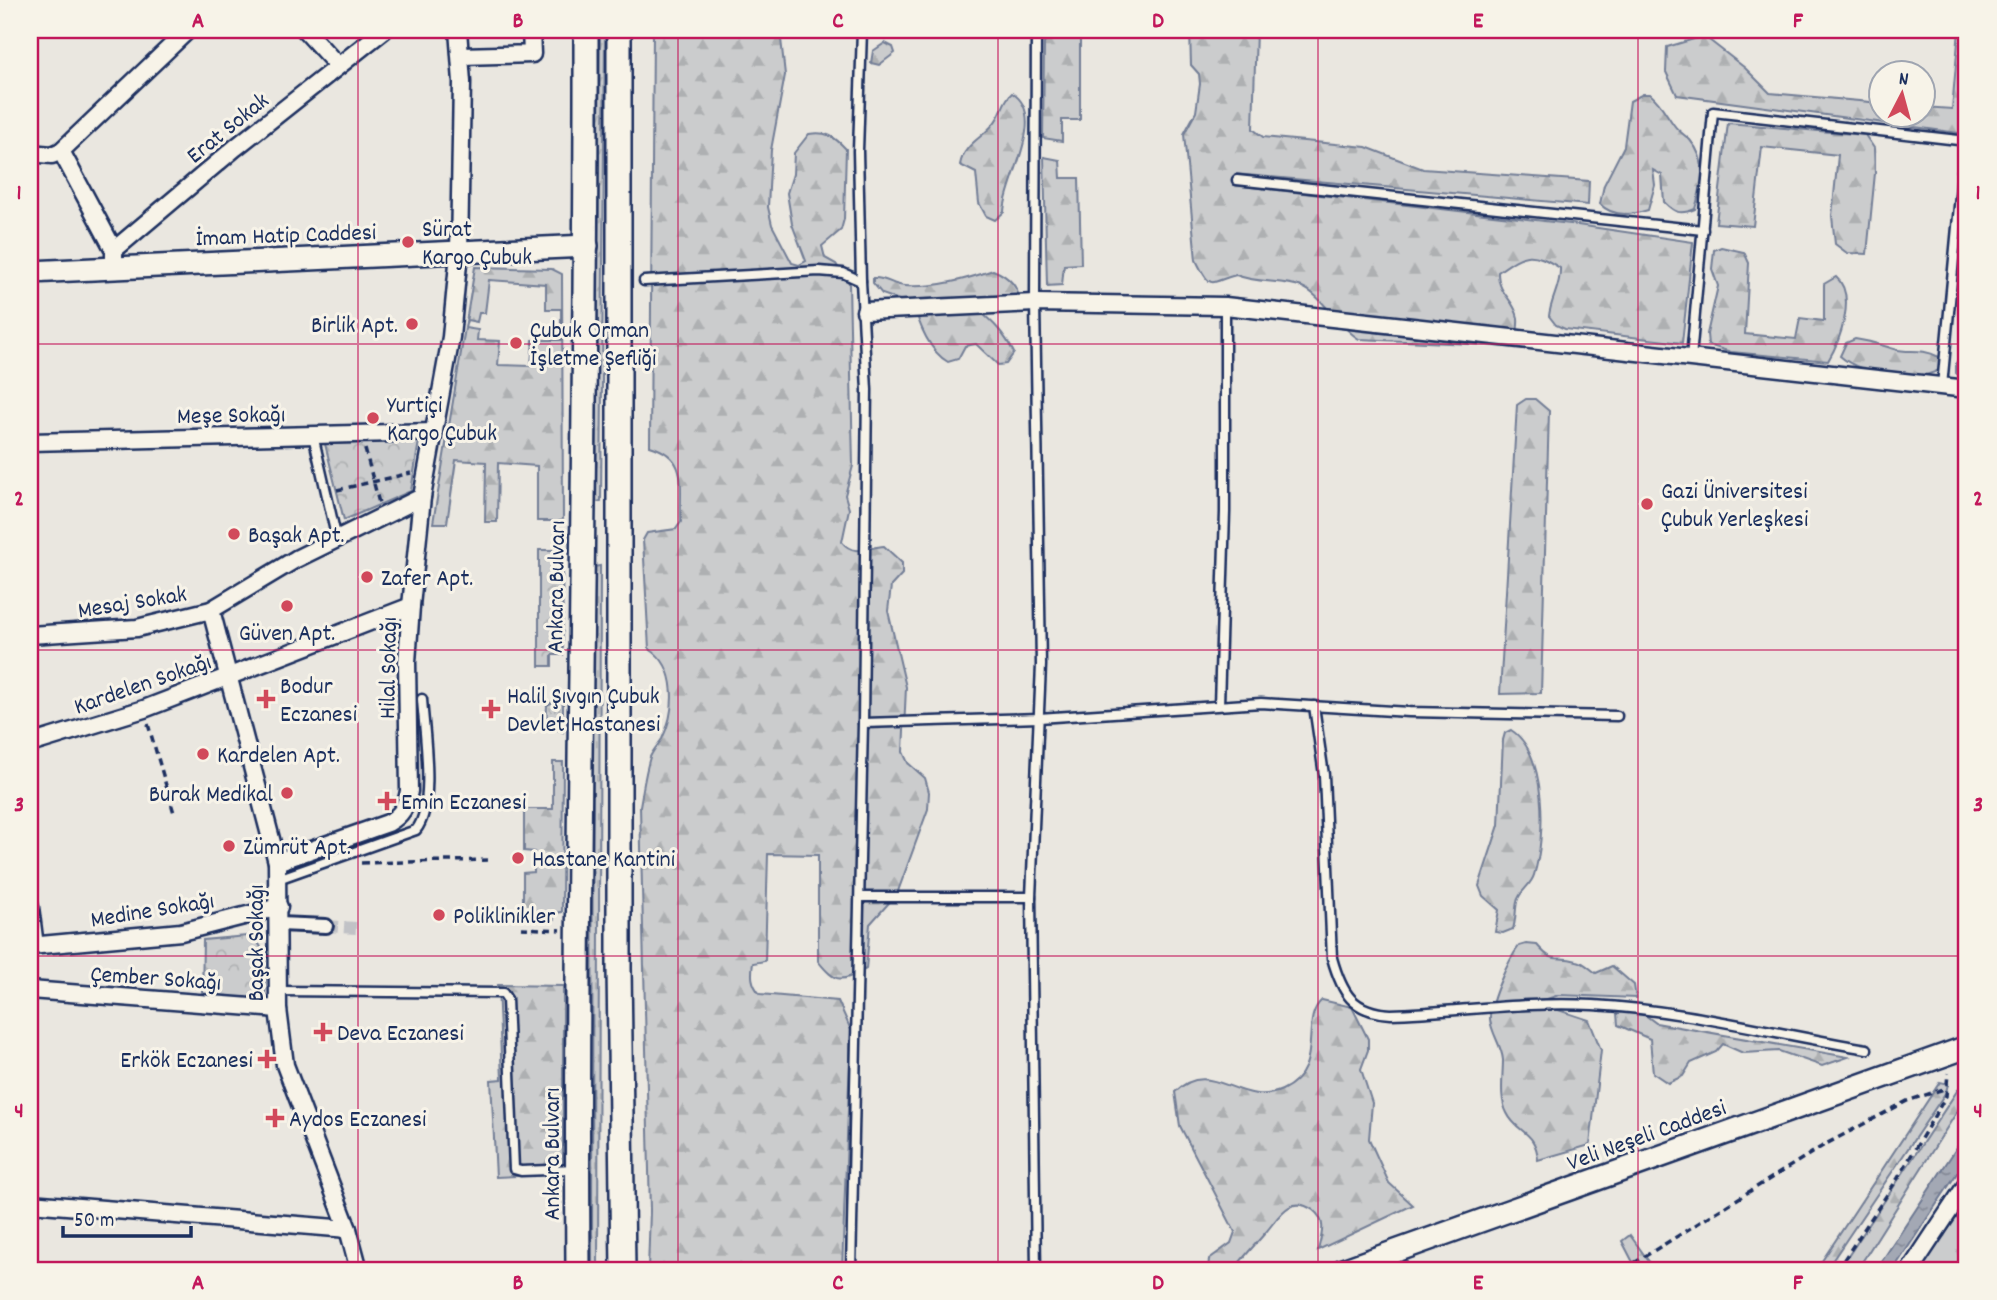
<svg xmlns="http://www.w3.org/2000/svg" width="1997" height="1300" viewBox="0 0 1997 1300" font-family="Dekko,sans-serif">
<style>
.grass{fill:url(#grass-tufts);stroke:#737e96;stroke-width:2}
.forest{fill:url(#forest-firs);stroke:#737e96;stroke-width:2;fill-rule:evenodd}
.park{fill:url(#park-crowns);stroke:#737e96;stroke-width:2}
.water{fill:url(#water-ripples);stroke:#6d7892;stroke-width:2}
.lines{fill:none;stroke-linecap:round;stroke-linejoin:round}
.pedestrian-tunnel{stroke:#c1c2c6;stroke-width:12;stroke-dasharray:12 6;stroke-linecap:butt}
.service-casing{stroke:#1b2f5e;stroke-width:13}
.pedestrian-casing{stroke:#1b2f5e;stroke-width:18}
.minor-casing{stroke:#1b2f5e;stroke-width:21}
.tertiary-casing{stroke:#1b2f5e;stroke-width:26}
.secondary-casing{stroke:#1b2f5e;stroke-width:28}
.path{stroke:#1b2f5e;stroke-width:3.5;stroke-dasharray:7 5;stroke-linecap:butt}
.service{stroke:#f7f3e8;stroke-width:8}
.pedestrian{stroke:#f7f3e8;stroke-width:12}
.minor{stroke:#f7f3e8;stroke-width:16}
.tertiary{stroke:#f7f3e8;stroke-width:21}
.secondary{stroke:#f7f3e8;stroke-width:23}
.grid{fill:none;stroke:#c2185b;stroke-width:2;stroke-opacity:0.55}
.poi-dot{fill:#d1495b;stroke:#f7f3e8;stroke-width:2.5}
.labels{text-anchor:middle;stroke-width:6;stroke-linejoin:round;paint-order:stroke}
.street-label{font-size:24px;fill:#1b2f5e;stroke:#f7f3e8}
.poi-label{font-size:24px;fill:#1b2f5e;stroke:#f7f3e8;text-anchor:start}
.neatline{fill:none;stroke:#c2185b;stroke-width:2.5}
.grid-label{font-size:23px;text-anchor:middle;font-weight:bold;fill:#c2185b}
</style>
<defs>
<pattern id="grass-tufts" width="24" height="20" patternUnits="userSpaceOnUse" patternTransform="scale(1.75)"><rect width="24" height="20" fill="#cbcccd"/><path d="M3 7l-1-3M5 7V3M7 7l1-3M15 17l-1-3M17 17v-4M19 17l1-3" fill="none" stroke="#aeb0b2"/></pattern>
<pattern id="forest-firs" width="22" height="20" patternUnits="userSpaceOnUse" patternTransform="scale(1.75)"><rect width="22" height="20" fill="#cbcccd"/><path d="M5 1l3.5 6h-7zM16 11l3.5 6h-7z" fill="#aeb0b2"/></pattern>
<pattern id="park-crowns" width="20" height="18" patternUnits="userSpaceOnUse" patternTransform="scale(1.75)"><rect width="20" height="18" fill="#cbcccd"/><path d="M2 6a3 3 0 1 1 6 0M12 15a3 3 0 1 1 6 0" fill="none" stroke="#aeb0b2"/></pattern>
<pattern id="water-ripples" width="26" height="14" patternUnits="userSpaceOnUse" patternTransform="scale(1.75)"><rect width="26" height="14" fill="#a3a8b4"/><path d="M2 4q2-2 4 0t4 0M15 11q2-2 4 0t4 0" fill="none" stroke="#848996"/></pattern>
</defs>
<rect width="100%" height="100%" fill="#eae7e0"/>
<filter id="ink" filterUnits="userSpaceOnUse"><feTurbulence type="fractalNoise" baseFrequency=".0143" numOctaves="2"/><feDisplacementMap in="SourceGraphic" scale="14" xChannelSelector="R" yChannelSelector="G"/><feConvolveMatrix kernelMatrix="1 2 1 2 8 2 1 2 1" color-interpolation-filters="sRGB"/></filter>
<g filter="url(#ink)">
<g class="grass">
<path d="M 600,30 L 605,30 L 601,501 L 596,502 Z"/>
<path d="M 600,566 L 598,1270 L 592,1270 L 593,567 Z"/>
<path d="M 563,697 L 563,732 L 546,725 L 547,705 Z"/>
<path d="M 1967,1203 L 1967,1270 L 1919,1270 Z"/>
</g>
<g class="forest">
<path d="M 653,30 L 780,30 L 785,75 L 771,150 L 768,207 L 772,225 L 792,263 L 799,265 L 806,261 L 792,224 L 787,193 L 793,174 L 794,153 L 809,134 C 826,131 834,136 846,149 L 844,219 L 841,230 L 822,246 L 825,258 L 836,264 L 849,283 L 853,466 L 845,495 L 849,509 L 842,542 C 854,557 868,547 884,546 L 902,563 L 902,574 L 891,586 L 888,611 L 906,687 L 903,752 L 908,763 L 925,778 L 929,792 L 928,809 L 897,894 L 870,924 L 866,969 C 841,982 836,984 818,961 L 818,855 L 768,854 L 765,961 L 753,963 C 751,975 751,984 760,994 L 838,1001 L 851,1030 L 842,1270 L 648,1270 L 650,1211 L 640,806 C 643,790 645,773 650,757 C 653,750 658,745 662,739 C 676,711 678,666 649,649 L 643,540 L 647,533 L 676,529 L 681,522 C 679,486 690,458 650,446 Z"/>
<path d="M 1190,30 L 1256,30 L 1253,129 L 1263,137 L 1366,147 L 1423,169 L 1589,181 L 1588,205 L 1235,174 L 1233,185 L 1571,224 L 1693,242 L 1682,343 L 1565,329 L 1556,325 L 1549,316 C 1551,298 1561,286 1560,268 C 1531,250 1526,252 1498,272 C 1498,295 1514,298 1518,318 C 1519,326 1516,338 1515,346 L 1359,339 C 1338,327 1322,295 1302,287 C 1282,279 1258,284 1236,275 C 1210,281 1212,293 1196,260 L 1184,134 L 1196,112 L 1200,84 L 1199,74 L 1191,65 Z"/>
<path d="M 1959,30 L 1967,30 L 1966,134 L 1677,95 L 1666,72 L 1667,47 L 1704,36 L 1745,68 L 1770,93 L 1881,103 L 1882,116 L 1924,116 L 1924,107 L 1952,109 Z"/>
<path d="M 1048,34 L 1080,34 L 1080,120 L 1062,120 L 1062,141 L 1043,138 L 1044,44 Z"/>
<path d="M 885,43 L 893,47 L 895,53 L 879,65 L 871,63 L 873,51 Z"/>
<path d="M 1012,93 C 1049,116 1005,180 1004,212 L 995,220 L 986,216 L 979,203 L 976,173 L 960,165 C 964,141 988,137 998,117 C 1003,109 1004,100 1012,93 Z"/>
<path d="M 1643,94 L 1650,94 C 1661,103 1666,114 1674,125 C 1678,131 1685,135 1690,140 C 1709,162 1702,185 1695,209 C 1680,215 1675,213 1664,202 L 1662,175 L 1653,170 L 1655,185 L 1648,210 C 1632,215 1613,218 1600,204 L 1604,185 L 1624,146 L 1630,101 Z"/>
<path d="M 1728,123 L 1865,135 L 1874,148 L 1875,173 L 1867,254 L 1847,253 L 1835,244 L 1832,216 L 1838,155 L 1762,147 L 1753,226 L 1716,223 Z"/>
<path d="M 1044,157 L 1060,160 L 1061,178 L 1079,178 L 1081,264 L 1064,265 L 1062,285 L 1047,286 Z"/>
<path d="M 1721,247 L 1744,252 L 1749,263 L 1745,334 L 1796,339 L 1800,318 L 1824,321 L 1824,284 L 1836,277 C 1857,295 1840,341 1828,361 L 1731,352 L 1708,345 L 1707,334 L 1718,286 L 1712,269 L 1714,250 Z"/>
<path d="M 475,267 L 552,269 L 562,274 L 563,521 L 537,521 L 537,466 L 498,463 L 497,522 L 485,522 L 486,462 L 456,460 L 447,523 L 433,523 ZM 489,280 L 546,284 L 546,309 L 561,309 L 561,340 L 533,340 L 531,366 L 498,365 L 500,341 L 477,340 L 478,330 L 465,328 L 467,320 L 477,322 L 479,313 L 485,313 Z"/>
<path d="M 993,270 C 1008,276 1019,287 1020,303 L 977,309 C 994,323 1004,333 1014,353 L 1006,364 L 998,365 L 976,344 L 965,346 L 958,359 L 948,362 C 930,352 919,325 914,305 L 882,294 L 873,283 L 873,278 C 886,277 892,285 905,286 C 934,288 965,280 993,270 Z"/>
<path d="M 1855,339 C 1870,341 1881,345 1894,349 C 1910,354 1919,347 1939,357 L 1942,368 C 1917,385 1861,375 1840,356 L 1846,343 Z"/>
<path d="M 1960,357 L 1967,358 L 1967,383 L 1956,373 L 1956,363 Z"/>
<path d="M 1526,399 L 1535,399 L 1549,411 L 1541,693 L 1500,694 L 1517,405 Z"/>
<path d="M 1511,730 C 1547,753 1546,838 1534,875 C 1531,886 1519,891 1517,902 C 1515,911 1516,920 1513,929 L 1503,933 L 1495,932 L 1499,910 L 1483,896 L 1479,886 L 1499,825 L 1503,740 L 1505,733 Z"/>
<path d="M 553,762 L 563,762 L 562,912 L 554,913 L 554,920 L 523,919 L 523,873 L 534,872 L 534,852 L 524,851 L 524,809 L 553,809 Z"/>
<path d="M 1526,944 L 1537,945 C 1554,965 1556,955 1577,961 C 1584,962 1590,969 1596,973 L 1612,966 L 1634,985 L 1636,998 L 1559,995 L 1547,999 L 1549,1007 L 1589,1020 L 1601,1050 L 1590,1145 L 1538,1160 C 1536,1130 1517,1134 1507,1113 C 1499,1098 1503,1077 1503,1060 C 1502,1046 1491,1033 1490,1019 C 1489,1002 1509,959 1519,946 Z"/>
<path d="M 498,985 L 563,986 L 563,1174 L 496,1177 L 491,1080 L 502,1079 Z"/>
<path d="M 1322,1000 L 1352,1007 L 1368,1039 L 1368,1050 L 1361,1069 L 1372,1103 L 1369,1139 L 1389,1183 L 1413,1205 L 1318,1250 C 1322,1234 1327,1221 1313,1210 C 1290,1194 1279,1217 1266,1232 C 1255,1245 1243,1257 1234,1270 L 1208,1270 L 1209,1259 L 1231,1243 L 1235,1232 L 1180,1126 L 1175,1092 C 1211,1056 1240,1109 1282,1090 C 1327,1069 1298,1021 1322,1000 Z"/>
<path d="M 1625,1010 L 1641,1012 L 1656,1023 L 1848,1057 L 1822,1066 L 1779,1051 L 1743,1053 L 1723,1044 L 1716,1052 L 1691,1063 L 1683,1076 L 1668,1083 L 1653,1073 L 1650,1039 L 1618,1025 L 1617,1013 Z"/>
<path d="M 1940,1082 L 1948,1084 L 1946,1092 L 1826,1270 L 1816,1270 Z"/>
<path d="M 1959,1088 L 1967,1091 L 1967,1096 L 1857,1270 L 1839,1270 Z"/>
<path d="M 1630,1235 L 1655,1270 L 1637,1270 L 1622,1241 Z"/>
</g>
<g class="park">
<path d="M 419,441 L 411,491 L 344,520 L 325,444 Z"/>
<path d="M 539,550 L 562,550 L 563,655 L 552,655 L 552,666 L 539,666 Z"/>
<path d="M 247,936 C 272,943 265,979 265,1000 L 202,996 L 203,940 Z"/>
</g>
<path class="water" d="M 1967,1132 L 1967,1158 L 1893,1270 L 1876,1270 Z"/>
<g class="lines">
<path class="pedestrian-tunnel" d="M 326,926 L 357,928"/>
<g class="service-casing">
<g id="service">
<path d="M 1036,30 L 1035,303 L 1041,665 L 1031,897 L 1036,1270"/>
<path d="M 1237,180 L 1703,230"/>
<path d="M 644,281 L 819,271 L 843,273 L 861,281 L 867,390 L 863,723 L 851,1270"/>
<path d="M 861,281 L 858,151 L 862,30"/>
<path d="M 1691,358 L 1713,112 L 1967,141"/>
<path d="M 1942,386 L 1967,121"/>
<path d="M 313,435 L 337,540"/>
<path d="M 1219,705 L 1225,512 L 1225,306"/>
<path d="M 1314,706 L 1324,775 L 1332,958 C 1342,993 1352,1012 1391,1014 C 1458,1012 1525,1001 1593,1005 C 1686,1010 1775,1034 1867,1049"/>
<path d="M 863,723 L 1039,718 L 1261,703 L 1409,712 L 1617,716"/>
<path d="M 278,879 L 416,830 C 436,806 424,731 422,699"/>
<path d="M 861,897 L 1031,897"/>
<path d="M 278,991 L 503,993 L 507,999 L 514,1169 L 521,1171 L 577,1169"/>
</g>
</g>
<g class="pedestrian-casing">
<path id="pedestrian" d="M 279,924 L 326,926"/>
</g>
<g class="minor-casing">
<g id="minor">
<path d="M 305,30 L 338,66"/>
<path d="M 461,56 L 532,54 L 531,30"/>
<path d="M 61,151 L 114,250"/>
<path d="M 30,153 L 52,155 L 61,151 L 188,30"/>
<path d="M 114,268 L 114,250 L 235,148 L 384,30"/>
<path d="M 865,311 L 1035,303 L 1225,306 L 1967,389"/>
<path d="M 30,442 L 434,432"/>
<path d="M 211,610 L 277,862 L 278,1009 L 285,1065 L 348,1229 L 359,1270"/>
<path d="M 30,635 L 137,628 L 211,610 L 296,559 L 422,497"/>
<path d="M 30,744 L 144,709 L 411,606"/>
<path d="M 277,862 L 388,823 C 402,815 406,807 409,791 L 407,662 L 411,606 L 422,497 L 451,337 L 459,253 L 462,82 L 458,30"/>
<path d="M 30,907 L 35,946"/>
<path d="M 30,946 L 181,932 L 279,907"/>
<path d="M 30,990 L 278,1009"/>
<path d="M 30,1203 L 348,1229"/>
<path d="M 1910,1270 L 1967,1184"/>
</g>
</g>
<g class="tertiary-casing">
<g id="tertiary">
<path d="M 30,272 L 587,246"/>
<path d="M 1343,1270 L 1967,1047"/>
</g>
</g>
<g class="secondary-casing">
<g id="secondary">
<path d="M 619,30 L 619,968 L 623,1270"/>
<path d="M 578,1270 C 575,857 587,443 586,30"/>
</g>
</g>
<g class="path">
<path d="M 365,449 L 379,503"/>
<path d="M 337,490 L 411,473"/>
<path d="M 148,724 L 174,813"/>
<path d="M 361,863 L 492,860"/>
<path d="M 521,928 L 561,930"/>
<path d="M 1628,1270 L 1626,1268 L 1826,1144 L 1907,1101 L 1947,1088"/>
<path d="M 1837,1270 L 1898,1178 L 1946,1096 L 1948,1073"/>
</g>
<use href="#service" class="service"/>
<use href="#pedestrian" class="pedestrian"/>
<use href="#minor" class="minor"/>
<use href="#tertiary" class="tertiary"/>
<use href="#secondary" class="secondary"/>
</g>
</g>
<path class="grid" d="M 358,30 L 358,1270M 678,30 L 678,1270M 998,30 L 998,1270M 1318,30 L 1318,1270M 1638,30 L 1638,1270M 30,344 L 1967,344M 30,650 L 1967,650M 30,956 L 1967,956"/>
<g class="poi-dot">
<circle cx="408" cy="242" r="7"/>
<circle cx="412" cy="324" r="7"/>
<circle cx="516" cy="343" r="7"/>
<circle cx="373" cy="418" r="7"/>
<circle cx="1647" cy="504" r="7"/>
<circle cx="234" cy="534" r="7"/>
<circle cx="367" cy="577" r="7"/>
<circle cx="287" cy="606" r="7"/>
<path d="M262.5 688.5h7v7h7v7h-7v7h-7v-7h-7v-7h7z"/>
<path d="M487.5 698.5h7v7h7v7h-7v7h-7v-7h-7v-7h7z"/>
<circle cx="203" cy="754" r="7"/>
<circle cx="287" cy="793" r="7"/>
<path d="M383.5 790.5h7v7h7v7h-7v7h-7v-7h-7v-7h7z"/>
<circle cx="229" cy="846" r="7"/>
<circle cx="518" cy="858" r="7"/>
<circle cx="439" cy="915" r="7"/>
<path d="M319.5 1021.5h7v7h7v7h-7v7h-7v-7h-7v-7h7z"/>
<path d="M263.5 1048.5h7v7h7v7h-7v7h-7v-7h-7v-7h7z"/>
<path d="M271.5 1107.5h7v7h7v7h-7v7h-7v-7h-7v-7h7z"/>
</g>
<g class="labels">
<g class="street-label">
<text transform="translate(227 127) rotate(-39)" y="8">Erat Sokak</text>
<text transform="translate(286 234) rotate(-2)" y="8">İmam Hatip Caddesi</text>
<text transform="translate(231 414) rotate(-1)" y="8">Meşe Sokağı</text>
<text transform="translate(555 587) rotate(-89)" y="8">Ankara Bulvarı</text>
<text transform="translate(132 601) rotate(-9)" y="8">Mesaj Sokak</text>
<text transform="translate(387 668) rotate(-89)" y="8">Hilal Sokağı</text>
<text transform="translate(142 683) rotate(-19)" y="8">Kardelen Sokağı</text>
<text transform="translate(152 909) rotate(-9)" y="8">Medine Sokağı</text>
<text transform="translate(255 943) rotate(-90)" y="8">Başak Sokağı</text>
<text transform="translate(156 977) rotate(4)" y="8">Çember Sokağı</text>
<text transform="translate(1646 1134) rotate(-20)" y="8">Veli Neşeli Caddesi</text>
<text transform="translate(551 1154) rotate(-90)" y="8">Ankara Bulvarı</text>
</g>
<g class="poi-label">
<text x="422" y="236">Sürat<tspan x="422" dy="28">Kargo Çubuk</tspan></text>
<text x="398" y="332" text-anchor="end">Birlik Apt.</text>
<text x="530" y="337">Çubuk Orman<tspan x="530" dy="28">İşletme Şefliği</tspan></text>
<text x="387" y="412">Yurtiçi<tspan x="387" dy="28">Kargo Çubuk</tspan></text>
<text x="1661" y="498">Gazi Üniversitesi<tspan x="1661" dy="28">Çubuk Yerleşkesi</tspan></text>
<text x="248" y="542">Başak Apt.</text>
<text x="381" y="585">Zafer Apt.</text>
<text x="287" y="640" text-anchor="middle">Güven Apt.</text>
<text x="280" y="693">Bodur<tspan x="280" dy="28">Eczanesi</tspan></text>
<text x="507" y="703">Halil Şıvgın Çubuk<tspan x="507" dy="28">Devlet Hastanesi</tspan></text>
<text x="217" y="762">Kardelen Apt.</text>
<text x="273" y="801" text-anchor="end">Burak Medikal</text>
<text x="401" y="809">Emin Eczanesi</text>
<text x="243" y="854">Zümrüt Apt.</text>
<text x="532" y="866">Hastane Kantini</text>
<text x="453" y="923">Poliklinikler</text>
<text x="337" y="1040">Deva Eczanesi</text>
<text x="253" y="1067" text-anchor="end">Erkök Eczanesi</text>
<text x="289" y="1126">Aydos Eczanesi</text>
</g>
</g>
<rect width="1997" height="1300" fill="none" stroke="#f7f3e8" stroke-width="77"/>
<g transform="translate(1902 94) rotate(6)"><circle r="33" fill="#f7f3e8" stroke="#9fa5b1" stroke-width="2"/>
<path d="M0-5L12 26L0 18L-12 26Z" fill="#d1495b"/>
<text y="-10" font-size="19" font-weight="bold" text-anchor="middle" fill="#1b2f5e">N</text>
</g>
<path d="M63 1226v10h128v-10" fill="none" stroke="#1b2f5e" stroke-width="3.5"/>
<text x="74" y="1226" font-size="21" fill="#1b2f5e" stroke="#f7f3e8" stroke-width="5" paint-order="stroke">50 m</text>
<rect x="38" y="38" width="1920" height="1224" class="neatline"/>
<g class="grid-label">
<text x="198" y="27">A</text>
<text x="518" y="27">B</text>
<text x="838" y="27">C</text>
<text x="1158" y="27">D</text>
<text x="1478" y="27">E</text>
<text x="1798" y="27">F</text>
<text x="19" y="199">1</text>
<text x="1978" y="199">1</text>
<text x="19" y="505">2</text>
<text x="1978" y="505">2</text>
<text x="19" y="811">3</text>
<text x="1978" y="811">3</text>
<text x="19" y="1117">4</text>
<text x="1978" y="1117">4</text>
<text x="198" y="1289">A</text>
<text x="518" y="1289">B</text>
<text x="838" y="1289">C</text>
<text x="1158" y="1289">D</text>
<text x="1478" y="1289">E</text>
<text x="1798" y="1289">F</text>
</g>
</svg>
